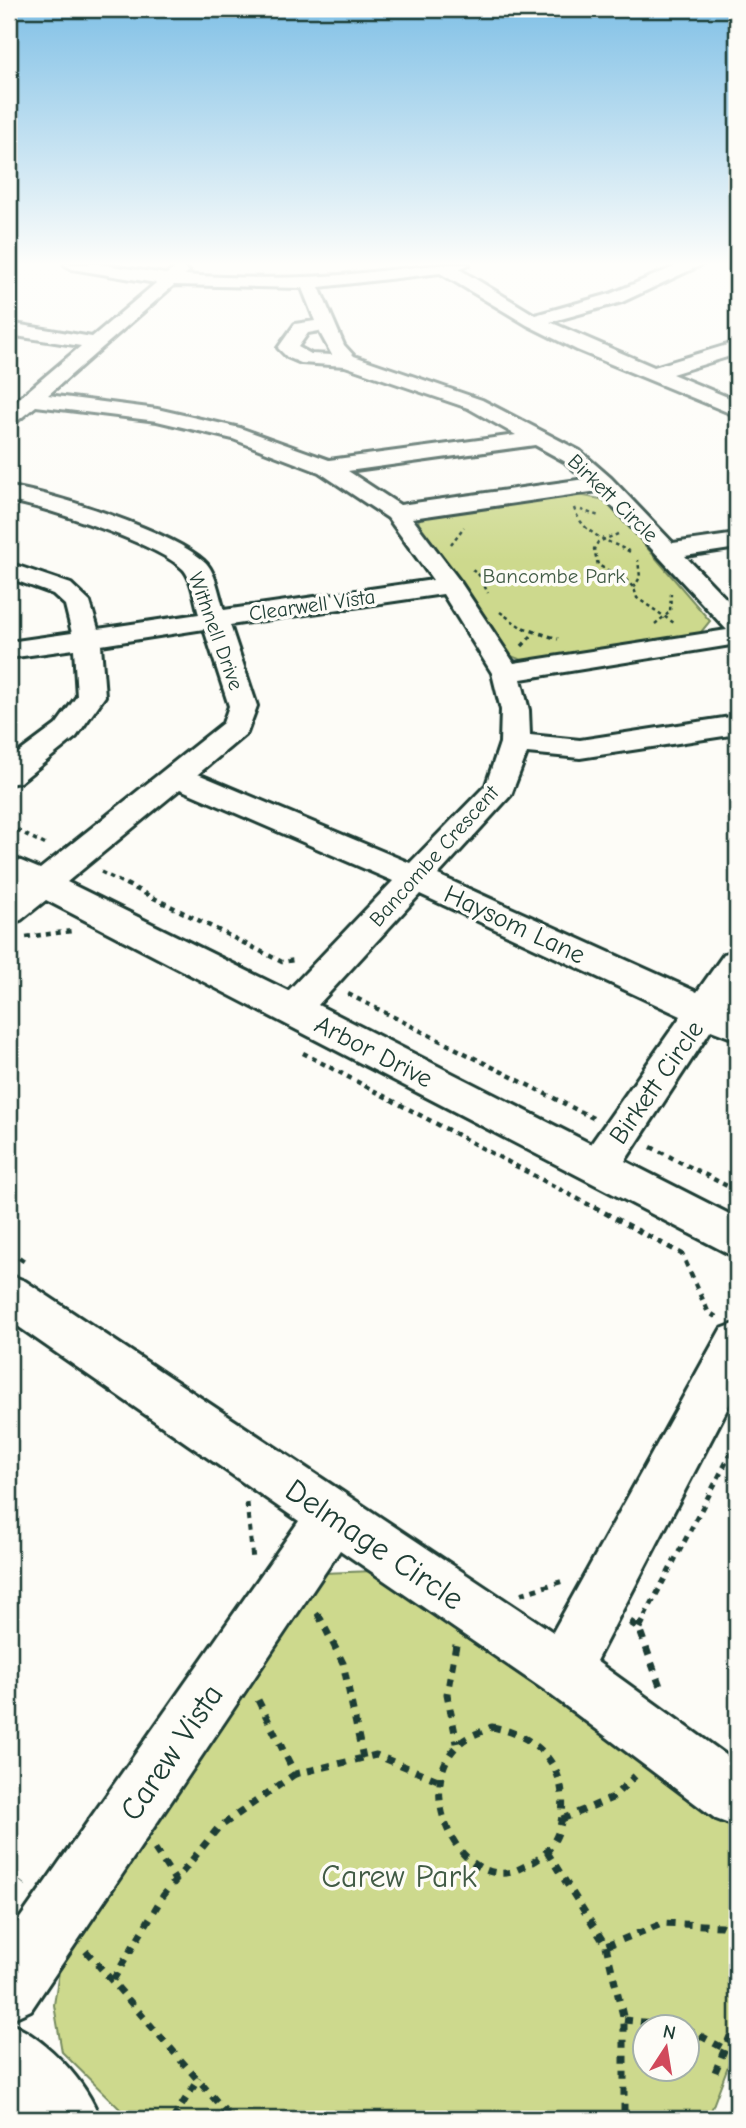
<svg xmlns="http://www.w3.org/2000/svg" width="746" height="2128" viewBox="0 0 746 2128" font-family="'Comic Neue',sans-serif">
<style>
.green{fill:#cdd98d;stroke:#768b60;stroke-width:2;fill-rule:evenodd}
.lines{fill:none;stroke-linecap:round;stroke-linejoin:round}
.minor-casing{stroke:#1f3d34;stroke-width:6}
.path-far4{stroke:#1f3d34;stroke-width:2.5;stroke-dasharray:3.5 3.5;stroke-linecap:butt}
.path-far3{stroke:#1f3d34;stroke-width:3.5;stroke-dasharray:4.5 4.5;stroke-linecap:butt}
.path-far2{stroke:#1f3d34;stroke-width:4.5;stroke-dasharray:5 5;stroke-linecap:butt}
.path-far1{stroke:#1f3d34;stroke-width:5;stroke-dasharray:6 6;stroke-linecap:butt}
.path{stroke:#1f3d34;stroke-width:7;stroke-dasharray:8 8;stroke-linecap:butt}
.minor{fill:#fdfcf7;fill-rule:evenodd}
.labels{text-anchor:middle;stroke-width:7;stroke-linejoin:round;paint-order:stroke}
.far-street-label{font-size:21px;fill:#1f3d34;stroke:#fdfcf7}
.far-park-label{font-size:21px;fill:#425c46;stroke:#fdfcf7}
.street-label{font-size:26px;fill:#1f3d34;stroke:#fdfcf7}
.near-street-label{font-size:32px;fill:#1f3d34;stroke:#fdfcf7}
.near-park-label{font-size:32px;fill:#425c46;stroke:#fdfcf7}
</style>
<rect width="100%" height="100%" fill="#fdfcf7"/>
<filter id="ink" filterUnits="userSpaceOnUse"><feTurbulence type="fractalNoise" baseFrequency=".0143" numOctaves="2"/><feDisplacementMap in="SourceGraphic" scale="14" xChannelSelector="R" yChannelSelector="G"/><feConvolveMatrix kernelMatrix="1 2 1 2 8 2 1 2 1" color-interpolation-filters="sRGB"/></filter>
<g filter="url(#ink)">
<g class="green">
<path d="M 567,493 L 606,500 L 710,621 L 697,637 L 527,662 L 503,653 L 418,527 L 419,518 L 432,512 Z"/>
<path d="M 374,1571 L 737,1809 L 737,2042 L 708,2119 L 130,2119 L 62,2052 L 54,2005 L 63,1945 L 323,1573 ZM 644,2026 L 686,2026 L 686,2068 L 644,2068 Z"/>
</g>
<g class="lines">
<g class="minor-casing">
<g id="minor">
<path d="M 64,264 L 98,264 L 166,274 L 180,266 L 189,271 L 185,275 C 244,279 303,279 362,273 C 399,269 433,264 469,264 L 459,269 L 535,315 L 610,294 L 681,264 L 703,264 L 622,302 L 550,322 L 654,367 L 737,342 L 737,354 L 672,374 L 737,401 L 737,416 L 577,350 L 527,325 L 440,273 L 319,287 L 344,345 L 354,356 L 482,400 L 580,451 L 611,478 L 673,543 L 737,534 L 737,548 L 685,556 L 737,610 L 737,644 L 521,679 L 529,710 L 530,735 L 580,740 L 737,716 L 737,734 L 580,758 L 527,753 L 511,795 L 438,875 L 697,992 L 724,954 L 737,950 L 737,991 L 727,1006 L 737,1010 L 737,1040 L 711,1030 L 625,1161 L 737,1218 L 737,1258 L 46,900 L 21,920 L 9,924 L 9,894 L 19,886 L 9,881 L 9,856 L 40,869 L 223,723 L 229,706 L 204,629 L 101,645 L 105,696 L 76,737 L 20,782 L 9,784 L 9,760 L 56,725 L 77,696 L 74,649 L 9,658 L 9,642 L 72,633 L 65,605 L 53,594 L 9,578 L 9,563 L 71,584 L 90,602 L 98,629 L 199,614 C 195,601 192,578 183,569 C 160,545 44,506 9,501 L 9,487 C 52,492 173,532 204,561 C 216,571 219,596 224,610 L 433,580 L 388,518 L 319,472 L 233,439 L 157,421 L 36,406 L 16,422 L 9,424 L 9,407 L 81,346 L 9,335 L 9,323 L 92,337 L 156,283 L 72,269 ZM 174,285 L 302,288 L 315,321 L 295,324 L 278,348 L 287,357 L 301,363 L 345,366 L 468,408 L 516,435 L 329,460 L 240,428 L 157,409 L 48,395 ZM 319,331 L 332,355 L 311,354 L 298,347 L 308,333 ZM 535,445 L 564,461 L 585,479 L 400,505 L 348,471 ZM 598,491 L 727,630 L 514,663 L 459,580 L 412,518 ZM 443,594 L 492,673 L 501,710 L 500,743 L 486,785 L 410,863 L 198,774 L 247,733 L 257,706 L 230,625 ZM 180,789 L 393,881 L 288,991 L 67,882 ZM 420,894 L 681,1016 L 591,1144 L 318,1005 Z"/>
<path d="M 9,1275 L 25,1281 L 553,1632 L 721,1329 L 737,1323 L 737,1390 L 596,1661 L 737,1763 L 737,1827 L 716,1819 L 543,1689 L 340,1550 L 31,2010 L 9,2020 L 9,1934 L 299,1521 L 9,1320 Z"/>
<path d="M 9,2023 C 47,2039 86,2081 100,2119 L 22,2119 L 9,2104 Z"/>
</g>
</g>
<g class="path-far4">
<path d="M 574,508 C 583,536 609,540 632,553"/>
<path d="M 581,510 L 599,516"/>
<path d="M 618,534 L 598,542 L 594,549 L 598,565 L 626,580 L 634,588 L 637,598 L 674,623"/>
<path d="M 451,544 L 464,527"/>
<path d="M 472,570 L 479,575 L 488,593"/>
<path d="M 634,588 L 640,577 L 638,560"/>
<path d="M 500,612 L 525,630"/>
<path d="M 655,624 L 670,612 L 671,593"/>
</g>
<g class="path-far3">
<path d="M 523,628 L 558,639"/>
<path d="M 522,646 L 534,633"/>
<path d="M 9,826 L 46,845"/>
<path d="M 101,872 L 129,886"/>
</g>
<g class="path-far2">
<path d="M 126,884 L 282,962 L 295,960"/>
<path d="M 26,937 L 72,931"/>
<path d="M 348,994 L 593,1118"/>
<path d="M 303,1053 L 597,1209"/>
<path d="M 651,1147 L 737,1191"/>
</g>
<g class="path-far1">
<path d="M 594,1207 L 682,1254 L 708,1312 L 716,1317"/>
<path d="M 9,1251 L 27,1263"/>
<path d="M 247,1503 L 253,1560"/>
<path d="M 521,1594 L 563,1581"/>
<path d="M 317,1613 L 319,1616"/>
<path d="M 645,1616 L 737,1442"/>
</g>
<g class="path">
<path d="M 318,1614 L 343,1663 L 363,1758"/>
<path d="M 630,1622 L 639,1628 L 661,1689"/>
<path d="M 639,1628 L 646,1614"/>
<path d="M 456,1645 L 447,1694 L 457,1743"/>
<path d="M 258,1700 L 295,1774 L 376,1755 L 438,1780"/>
<path d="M 492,1727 C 541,1736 570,1770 561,1822 C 558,1839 547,1856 531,1863 C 525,1866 518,1870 512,1872 C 456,1885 413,1785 459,1744 C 467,1736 482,1732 492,1727 Z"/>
<path d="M 562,1819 L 612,1798 L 635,1776"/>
<path d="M 155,1849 L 175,1880"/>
<path d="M 547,1852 L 606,1946 L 664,1923 L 721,1926 L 737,1933"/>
<path d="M 9,1890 L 19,1888 L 23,1883"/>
<path d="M 606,1946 L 624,2020 L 624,2119"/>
<path d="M 86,1951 L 232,2119"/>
<path d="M 113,1980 L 163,1896 L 218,1828 L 295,1774"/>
<path d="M 624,2020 L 683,2026"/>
<path d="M 686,2028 L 723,2048"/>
<path d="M 715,2072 L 733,2029"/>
<path d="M 173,2119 L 199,2078"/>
</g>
<use href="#minor" class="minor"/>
</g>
</g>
<linearGradient id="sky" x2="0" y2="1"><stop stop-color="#80c0e6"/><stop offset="0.47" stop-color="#fefefb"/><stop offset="1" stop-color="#fefefb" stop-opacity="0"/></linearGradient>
<rect width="746" height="562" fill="url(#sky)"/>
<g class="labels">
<g class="far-street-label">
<text transform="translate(613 498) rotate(44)" y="7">Birkett Circle</text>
<text transform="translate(312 605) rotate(-8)" y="7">Clearwell Vista</text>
<text transform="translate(216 631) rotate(70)" y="7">Withnell Drive</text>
<text transform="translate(434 856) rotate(-48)" y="7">Bancombe Crescent</text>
</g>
<g class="far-park-label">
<text x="554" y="583">Bancombe Park</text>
</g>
<g class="street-label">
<text transform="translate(515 924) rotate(25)" y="9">Haysom Lane</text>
<text transform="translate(374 1051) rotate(27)" y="9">Arbor Drive</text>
<text transform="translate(656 1082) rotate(-55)" y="9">Birkett Circle</text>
</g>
<g class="near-street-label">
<text transform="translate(375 1544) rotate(34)" y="11">Delmage Circle</text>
<text transform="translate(171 1752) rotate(-56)" y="11">Carew Vista</text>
</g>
<g class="near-park-label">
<text x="399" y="1887">Carew Park</text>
</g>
</g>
<rect width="746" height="2128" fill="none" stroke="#fdfcf7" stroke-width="35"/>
<rect x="18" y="18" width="711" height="2093" fill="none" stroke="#1f3d34" stroke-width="2.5" filter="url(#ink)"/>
<g transform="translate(666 2048) rotate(12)"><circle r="33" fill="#fdfcf7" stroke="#a4b0a9" stroke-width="2"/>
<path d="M0-5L12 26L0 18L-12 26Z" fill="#d1495b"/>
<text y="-10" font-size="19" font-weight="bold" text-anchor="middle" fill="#1f3d34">N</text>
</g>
</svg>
